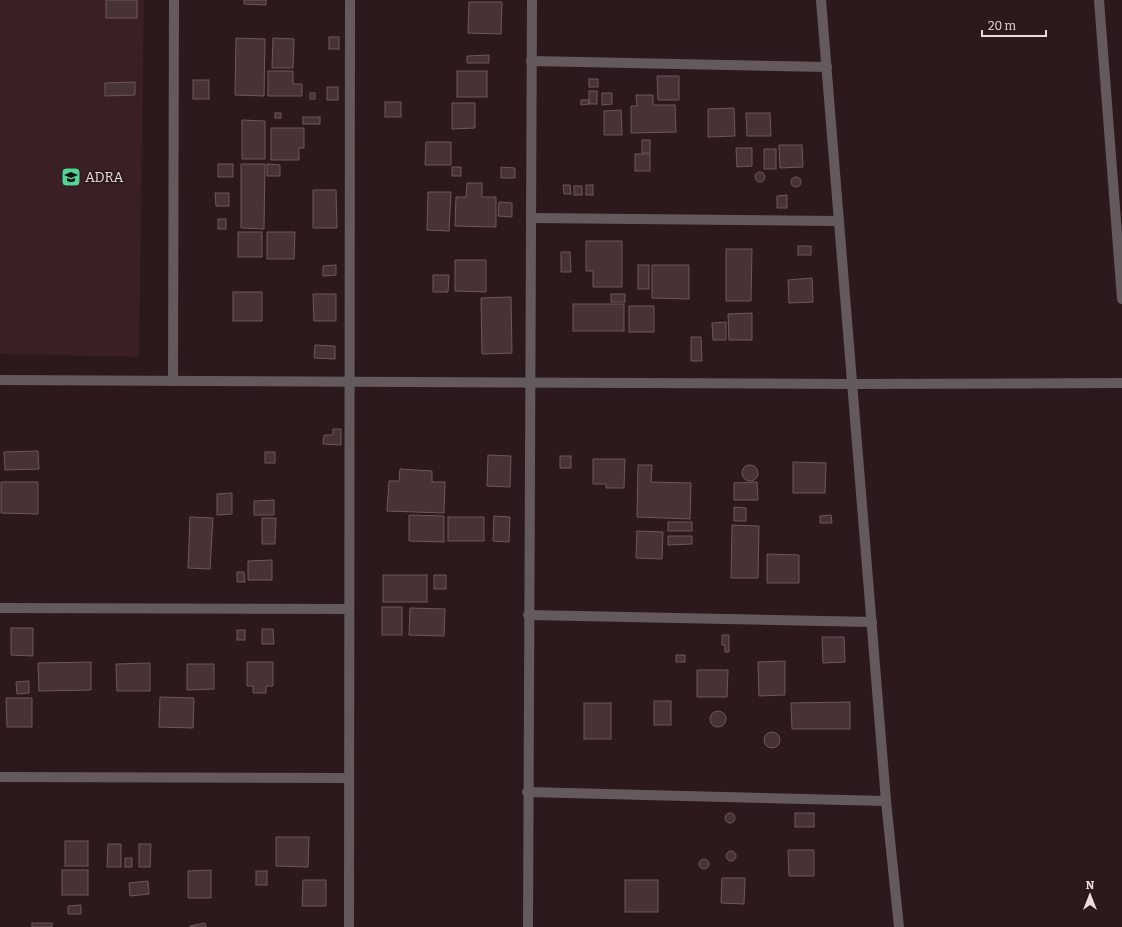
<svg xmlns="http://www.w3.org/2000/svg" width="1122" height="927" viewBox="0 0 1122 927" font-family="Bitter,serif">
<style>
.built{fill:#3a1f24}
.building{fill:#473235;stroke:#6f575a}
.lines{fill:none;stroke-linecap:round;stroke-linejoin:round}
.street{stroke:#655a5b;stroke-width:10}
.labels{text-anchor:middle;stroke-width:3.5;stroke-linejoin:round;paint-order:stroke}
.poi-label{font-size:14px;fill:#eadcdd;stroke:#2c191c;text-anchor:start}
</style>
<rect width="100%" height="100%" fill="#2c191c"/>
<path class="built" d="M 0,0 L 144,0 L 139,357 L 0,354 Z"/>
<g class="building">
<rect x="106" y="0" width="31" height="18"/>
<path d="M 244,0 L 266,0 L 266,5 L 244,4 Z"/>
<path d="M 469,2 L 502,2 L 501,34 L 468,33 Z"/>
<rect x="329" y="37" width="10" height="12"/>
<path d="M 236,38 L 265,39 L 264,96 L 235,95 Z"/>
<path d="M 273,38 L 294,39 L 293,68 L 272,68 Z"/>
<path d="M 489,55 L 489,63 L 467,63 L 467,56 Z"/>
<path d="M 268,71 L 293,71 L 293,84 L 302,84 L 302,96 L 268,96 Z"/>
<rect x="457" y="71" width="30" height="26"/>
<path d="M 657,76 L 679,76 L 679,100 L 658,100 Z"/>
<rect x="589" y="79" width="9" height="8"/>
<rect x="193" y="80" width="16" height="19"/>
<path d="M 135,82 L 135,95 L 105,96 L 105,83 Z"/>
<rect x="327" y="87" width="11" height="13"/>
<rect x="589" y="91" width="8" height="13"/>
<rect x="310" y="93" width="5" height="6"/>
<path d="M 602,93 L 612,93 L 612,104 L 602,105 Z"/>
<path d="M 636,95 L 653,95 L 653,105 L 675,105 L 676,132 L 631,133 L 631,106 L 637,106 Z"/>
<path d="M 581,100 L 589,100 L 589,104 L 581,105 Z"/>
<rect x="385" y="102" width="16" height="15"/>
<path d="M 452,103 L 475,103 L 475,128 L 452,129 Z"/>
<path d="M 734,108 L 735,136 L 708,137 L 708,109 Z"/>
<path d="M 621,110 L 622,135 L 604,135 L 604,111 Z"/>
<rect x="275" y="113" width="6" height="5"/>
<path d="M 746,113 L 770,113 L 771,136 L 747,136 Z"/>
<rect x="303" y="117" width="17" height="7"/>
<path d="M 242,120 L 265,121 L 265,159 L 242,159 Z"/>
<path d="M 271,128 L 304,128 L 304,148 L 299,148 L 299,160 L 271,160 Z"/>
<rect x="642" y="140" width="8" height="13"/>
<path d="M 426,142 L 451,142 L 451,165 L 425,165 Z"/>
<path d="M 779,145 L 802,145 L 803,167 L 780,168 Z"/>
<path d="M 736,148 L 752,148 L 752,166 L 737,167 Z"/>
<rect x="764" y="149" width="12" height="20"/>
<rect x="635" y="154" width="15" height="17"/>
<rect x="218" y="164" width="15" height="13"/>
<path d="M 241,164 L 265,164 L 264,229 L 241,228 Z"/>
<path d="M 267,164 L 280,165 L 280,176 L 267,176 Z"/>
<rect x="452" y="167" width="9" height="9"/>
<path d="M 501,167 L 515,168 L 515,178 L 501,178 Z"/>
<circle cx="760" cy="177" r="5"/>
<circle cx="796" cy="182" r="5"/>
<path d="M 467,183 L 482,183 L 482,197 L 496,197 L 496,227 L 455,226 L 456,197 L 466,197 Z"/>
<path d="M 563,185 L 570,185 L 571,194 L 564,194 Z"/>
<rect x="586" y="185" width="7" height="10"/>
<rect x="574" y="186" width="8" height="9"/>
<path d="M 313,190 L 336,190 L 337,228 L 313,228 Z"/>
<path d="M 428,192 L 451,192 L 449,231 L 427,230 Z"/>
<path d="M 215,193 L 229,193 L 229,206 L 216,206 Z"/>
<path d="M 787,195 L 787,208 L 777,208 L 777,196 Z"/>
<path d="M 499,202 L 512,203 L 512,217 L 498,216 Z"/>
<rect x="218" y="219" width="8" height="10"/>
<rect x="238" y="232" width="24" height="25"/>
<path d="M 267,232 L 295,232 L 294,259 L 267,259 Z"/>
<path d="M 586,241 L 622,241 L 622,287 L 593,287 L 593,271 L 586,271 Z"/>
<rect x="798" y="246" width="13" height="9"/>
<path d="M 726,249 L 752,249 L 751,301 L 726,301 Z"/>
<path d="M 561,252 L 570,252 L 571,272 L 561,272 Z"/>
<path d="M 455,260 L 486,260 L 486,292 L 455,291 Z"/>
<path d="M 336,265 L 336,275 L 323,276 L 323,266 Z"/>
<rect x="638" y="265" width="11" height="24"/>
<path d="M 652,265 L 689,265 L 689,299 L 652,298 Z"/>
<path d="M 433,275 L 449,275 L 448,292 L 433,292 Z"/>
<path d="M 812,278 L 813,302 L 789,303 L 788,280 Z"/>
<rect x="233" y="292" width="29" height="29"/>
<path d="M 313,294 L 336,294 L 336,321 L 314,321 Z"/>
<rect x="611" y="294" width="14" height="8"/>
<path d="M 511,297 L 512,353 L 482,354 L 481,298 Z"/>
<rect x="573" y="304" width="51" height="27"/>
<rect x="629" y="306" width="25" height="26"/>
<path d="M 752,313 L 752,340 L 729,340 L 728,314 Z"/>
<path d="M 726,322 L 726,340 L 713,340 L 712,323 Z"/>
<path d="M 691,337 L 701,337 L 702,361 L 691,361 Z"/>
<path d="M 315,345 L 335,346 L 335,359 L 314,358 Z"/>
<path d="M 333,429 L 341,429 L 341,445 L 323,444 L 324,435 L 333,435 Z"/>
<path d="M 38,451 L 39,469 L 5,470 L 4,452 Z"/>
<rect x="265" y="452" width="10" height="11"/>
<path d="M 488,455 L 511,456 L 510,487 L 487,486 Z"/>
<rect x="560" y="456" width="11" height="12"/>
<path d="M 593,459 L 625,459 L 624,488 L 606,488 L 606,484 L 593,484 Z"/>
<path d="M 793,462 L 826,463 L 825,493 L 793,493 Z"/>
<path d="M 638,465 L 652,465 L 651,482 L 691,483 L 690,519 L 637,517 Z"/>
<circle cx="750" cy="473" r="8"/>
<path d="M 400,469 L 432,471 L 432,482 L 445,482 L 444,513 L 387,511 L 389,481 L 399,481 Z"/>
<path d="M 1,482 L 38,482 L 38,514 L 1,513 Z"/>
<path d="M 757,482 L 758,500 L 734,500 L 734,483 Z"/>
<path d="M 232,493 L 232,514 L 217,515 L 217,494 Z"/>
<path d="M 274,500 L 274,515 L 254,515 L 254,501 Z"/>
<path d="M 734,507 L 746,508 L 746,521 L 734,521 Z"/>
<path d="M 409,515 L 444,516 L 444,542 L 409,541 Z"/>
<path d="M 831,515 L 832,523 L 820,523 L 820,516 Z"/>
<path d="M 494,516 L 510,517 L 509,542 L 493,541 Z"/>
<path d="M 190,517 L 213,518 L 210,569 L 188,568 Z"/>
<rect x="448" y="517" width="36" height="24"/>
<path d="M 262,518 L 276,518 L 275,544 L 262,544 Z"/>
<rect x="668" y="522" width="24" height="9"/>
<path d="M 732,525 L 759,526 L 758,578 L 731,578 Z"/>
<path d="M 637,531 L 663,532 L 662,559 L 636,558 Z"/>
<path d="M 668,536 L 692,536 L 692,544 L 668,545 Z"/>
<path d="M 767,554 L 799,555 L 799,583 L 767,583 Z"/>
<path d="M 272,560 L 272,580 L 248,580 L 248,561 Z"/>
<path d="M 237,572 L 244,572 L 245,582 L 237,582 Z"/>
<rect x="383" y="575" width="44" height="27"/>
<rect x="434" y="575" width="12" height="14"/>
<rect x="382" y="607" width="20" height="28"/>
<path d="M 410,608 L 445,609 L 444,636 L 409,635 Z"/>
<path d="M 11,628 L 33,628 L 33,656 L 11,655 Z"/>
<path d="M 262,629 L 273,629 L 274,644 L 262,644 Z"/>
<rect x="237" y="630" width="8" height="10"/>
<path d="M 722,635 L 729,635 L 729,652 L 725,652 L 725,645 L 722,645 Z"/>
<path d="M 822,637 L 844,637 L 845,662 L 823,663 Z"/>
<rect x="676" y="655" width="9" height="7"/>
<path d="M 785,661 L 785,695 L 759,696 L 758,662 Z"/>
<path d="M 91,662 L 91,690 L 39,691 L 38,663 Z"/>
<path d="M 247,662 L 273,662 L 273,686 L 266,686 L 266,693 L 253,693 L 253,686 L 247,686 Z"/>
<path d="M 150,663 L 150,691 L 117,691 L 116,664 Z"/>
<path d="M 187,664 L 214,664 L 214,689 L 187,690 Z"/>
<path d="M 697,670 L 728,670 L 727,697 L 697,697 Z"/>
<path d="M 29,681 L 29,693 L 17,694 L 16,682 Z"/>
<path d="M 160,697 L 194,698 L 193,728 L 159,727 Z"/>
<path d="M 6,698 L 32,698 L 32,727 L 7,727 Z"/>
<rect x="654" y="701" width="17" height="24"/>
<path d="M 850,702 L 850,729 L 792,729 L 791,703 Z"/>
<rect x="584" y="703" width="27" height="36"/>
<circle cx="718" cy="719" r="8"/>
<circle cx="772" cy="740" r="8"/>
<circle cx="730" cy="818" r="5"/>
<rect x="795" y="813" width="19" height="14"/>
<path d="M 276,837 L 309,837 L 308,867 L 276,866 Z"/>
<rect x="65" y="841" width="23" height="25"/>
<path d="M 108,844 L 121,844 L 121,867 L 107,867 Z"/>
<path d="M 139,844 L 151,844 L 150,867 L 139,867 Z"/>
<path d="M 788,850 L 814,850 L 814,876 L 789,876 Z"/>
<circle cx="731" cy="856" r="5"/>
<rect x="125" y="858" width="7" height="9"/>
<circle cx="704" cy="864" r="5"/>
<rect x="62" y="870" width="26" height="25"/>
<path d="M 211,870 L 211,898 L 188,898 L 188,871 Z"/>
<rect x="256" y="871" width="11" height="14"/>
<path d="M 722,878 L 745,878 L 744,904 L 721,903 Z"/>
<path d="M 303,880 L 326,880 L 326,906 L 302,906 Z"/>
<rect x="625" y="880" width="33" height="32"/>
<path d="M 148,881 L 149,894 L 130,896 L 129,883 Z"/>
<path d="M 81,905 L 81,914 L 68,914 L 68,906 Z"/>
<rect x="32" y="923" width="20" height="4"/>
<path d="M 205,923 L 206,927 L 190,927 L 190,926 Z"/>
</g>
<g class="lines">
<g class="street">
<path d="M 821,0 L 886,801 L 899,927"/>
<path d="M 1099,0 L 1122,299"/>
<path d="M 531,61 L 827,67"/>
<path d="M 531,218 L 839,221"/>
<path d="M 0,380 L 852,384 L 1122,383"/>
<path d="M 173,381 L 174,0"/>
<path d="M 0,608 L 348,609"/>
<path d="M 528,615 L 872,622"/>
<path d="M 0,777 L 348,778"/>
<path d="M 527,792 L 886,801"/>
<path d="M 349,927 L 350,0"/>
<path d="M 528,927 L 532,0"/>
</g>
</g>
<defs>
<g id="school-square" transform="scale(1)"><rect x="-9" y="-9" width="18" height="18" rx="4" fill="#53d396" stroke="#2c191c"/><path d="M0-5L7-2L0 1L-7-2ZM-4 1L0 2.5L4 1V4Q0 6-4 4Z" fill="#111"/></g>
</defs>
<g fill-rule="evenodd">
<use href="#school-square" x="71" y="177"/>
</g>
<g class="labels">
<g class="poi-label">
<text x="85" y="182">ADRA</text>
</g>
</g>
<g transform="translate(1090 895)" stroke="#2c191c" stroke-width="3" paint-order="stroke">
<path d="M0-3L7 15L0 10L-7 15Z" fill="#eadcdd"/>
<text y="-6" font-size="11" font-weight="bold" text-anchor="middle" fill="#eadcdd">N</text>
</g>
<path d="M982 30v6h64v-6" fill="none" stroke="#eadcdd" stroke-width="2"/>
<text x="988" y="30" font-size="12" fill="#eadcdd" stroke="#2c191c" stroke-width="3" paint-order="stroke">20 m</text>
</svg>
